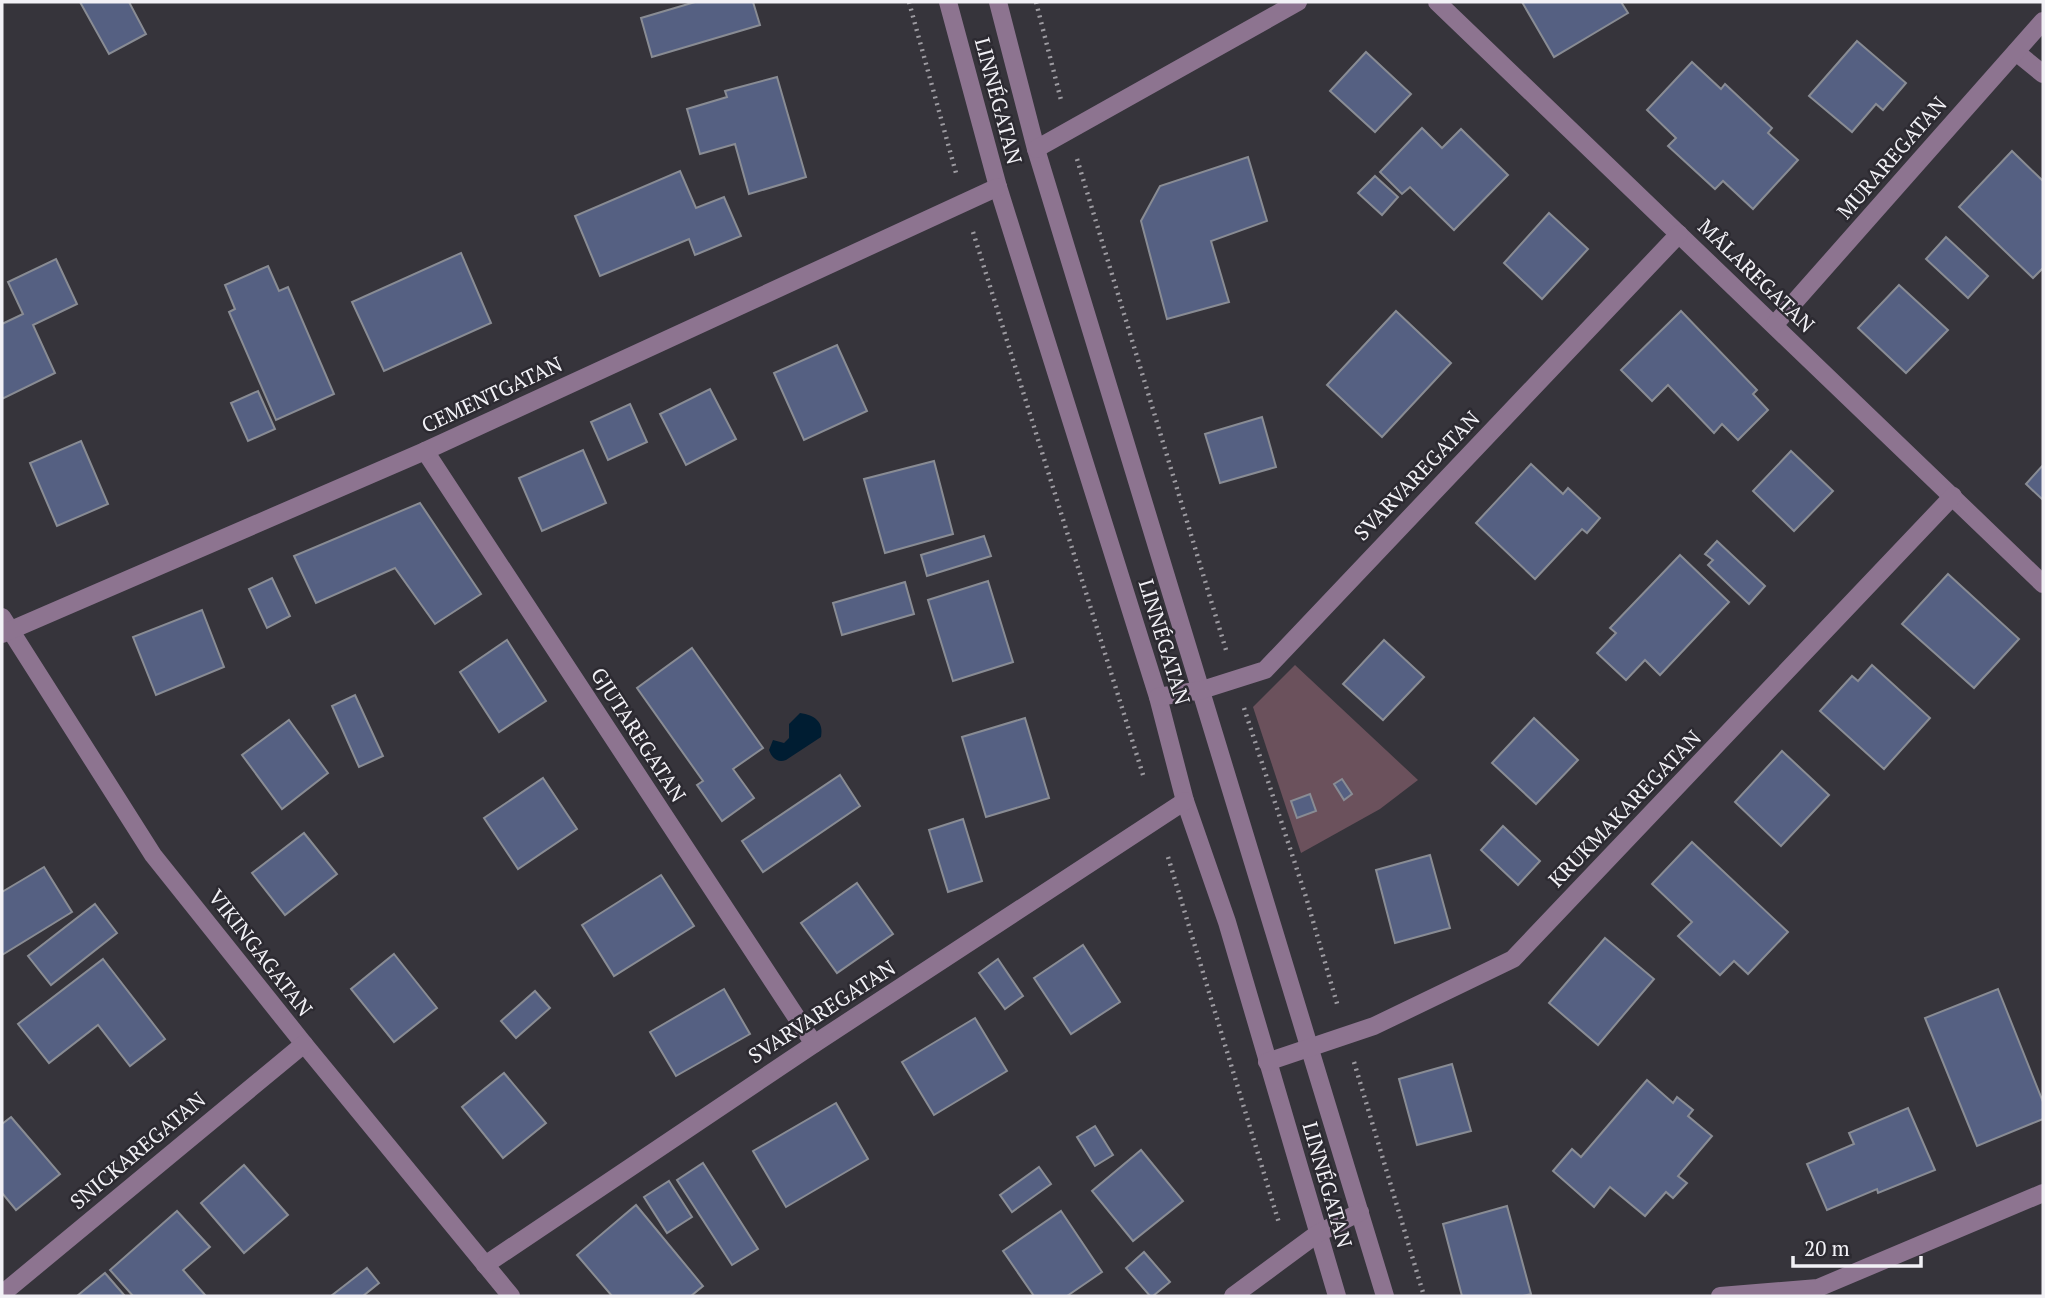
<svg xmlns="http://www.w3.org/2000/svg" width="2045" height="1298" viewBox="0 0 2045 1298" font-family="'PT Serif',serif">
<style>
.green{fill:#6b515c}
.water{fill:#001d32}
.building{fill:#556082;stroke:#898c94;stroke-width:2}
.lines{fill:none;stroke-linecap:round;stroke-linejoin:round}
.path{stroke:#9d9ba1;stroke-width:4.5;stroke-dasharray:2 5;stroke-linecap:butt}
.minor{stroke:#8d7490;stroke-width:18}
.labels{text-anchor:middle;stroke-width:5;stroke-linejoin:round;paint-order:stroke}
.street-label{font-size:21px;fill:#f2f1f6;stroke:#2c2a31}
</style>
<rect width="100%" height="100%" fill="#36343b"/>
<path class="green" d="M 1295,665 L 1418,780 L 1380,809 L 1301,853 L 1253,707 Z"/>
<path class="water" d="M 800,713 C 815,715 824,722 821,737 L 786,760 C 777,763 772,758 769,750 L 773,740 L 784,743 L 789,738 L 789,724 Z"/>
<g class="building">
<path d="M 80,2 L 129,2 L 146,34 L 109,54 Z"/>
<path d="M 695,2 L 753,2 L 760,25 L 652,57 L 641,18 Z"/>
<path d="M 1522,2 L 1621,2 L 1628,13 L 1554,57 Z"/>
<path d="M 1857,41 L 1906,83 L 1883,110 L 1876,104 L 1852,132 L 1809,96 Z"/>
<path d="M 1366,52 L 1411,94 L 1375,132 L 1330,91 Z"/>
<path d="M 1692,62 L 1721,89 L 1725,84 L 1772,128 L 1768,133 L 1798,160 L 1753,209 L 1723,181 L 1715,189 L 1668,146 L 1676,138 L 1647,110 Z"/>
<path d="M 777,77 L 806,177 L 749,194 L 735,144 L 700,154 L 687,109 L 727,97 L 725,91 Z"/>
<path d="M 1422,128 L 1442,148 L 1461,129 L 1508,175 L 1454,230 L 1410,187 L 1402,194 L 1380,172 Z"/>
<path d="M 2012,151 L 2043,181 L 2043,268 L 2033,278 L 1959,207 Z"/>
<path d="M 1248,157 L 1267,221 L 1211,241 L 1229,302 L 1167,319 L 1141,221 L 1160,186 Z"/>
<path d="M 680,171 L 696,208 L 724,197 L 741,236 L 695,255 L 689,239 L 600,276 L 575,216 Z"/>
<path d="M 1375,176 L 1398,197 L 1382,215 L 1358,193 Z"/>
<path d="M 1549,213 L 1588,249 L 1542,299 L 1504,263 Z"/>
<path d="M 1946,237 L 1988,276 L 1968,298 L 1926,259 Z"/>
<path d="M 461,253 L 491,323 L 384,371 L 352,302 Z"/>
<path d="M 56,259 L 77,304 L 33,325 L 55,373 L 2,399 L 2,324 L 23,314 L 8,282 Z"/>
<path d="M 268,266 L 279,291 L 288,287 L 334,394 L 276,420 L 229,312 L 235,309 L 225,285 Z"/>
<path d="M 1899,285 L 1948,330 L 1906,373 L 1858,328 Z"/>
<path d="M 1396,311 L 1451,363 L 1382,437 L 1327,385 Z"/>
<path d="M 1681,311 L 1757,390 L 1753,394 L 1768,410 L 1738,440 L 1722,424 L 1714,433 L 1668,385 L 1652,401 L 1621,370 Z"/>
<path d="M 837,345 L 867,411 L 804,440 L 774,373 Z"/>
<path d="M 710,389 L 736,439 L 686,465 L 660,414 Z"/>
<path d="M 258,391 L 275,429 L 248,441 L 231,403 Z"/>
<path d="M 630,404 L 647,442 L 608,460 L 591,422 Z"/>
<path d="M 1262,417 L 1276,467 L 1220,483 L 1205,434 Z"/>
<path d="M 81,441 L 108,504 L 57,526 L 30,463 Z"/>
<path d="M 583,450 L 606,503 L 542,531 L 519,478 Z"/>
<path d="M 1791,451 L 1833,491 L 1794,531 L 1753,491 Z"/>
<path d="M 934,461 L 953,534 L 885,553 L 864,479 Z"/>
<path d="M 1531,464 L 1563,494 L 1568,488 L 1600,518 L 1587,533 L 1582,529 L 1535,579 L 1476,523 Z"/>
<path d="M 2043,465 L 2043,500 L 2026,484 Z"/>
<path d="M 420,503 L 481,594 L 435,624 L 395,568 L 316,603 L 294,556 Z"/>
<path d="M 984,536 L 991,556 L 927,576 L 921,555 Z"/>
<path d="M 1717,541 L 1765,586 L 1749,604 L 1708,565 L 1713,560 L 1705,554 Z"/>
<path d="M 1680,555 L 1729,602 L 1660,675 L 1645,660 L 1626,680 L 1597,653 L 1616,633 L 1610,628 Z"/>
<path d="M 1948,574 L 2019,639 L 1974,688 L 1902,624 Z"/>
<path d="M 272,578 L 290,616 L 267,628 L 249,589 Z"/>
<path d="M 988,581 L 1013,662 L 953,681 L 928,600 Z"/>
<path d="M 905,582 L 914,614 L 842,635 L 833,603 Z"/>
<path d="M 202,610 L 224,667 L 156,695 L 133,637 Z"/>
<path d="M 507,640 L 546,701 L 499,732 L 460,672 Z"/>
<path d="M 1384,640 L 1424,677 L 1383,720 L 1343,684 Z"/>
<path d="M 692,648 L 763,748 L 733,769 L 754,798 L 722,821 L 697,785 L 703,781 L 637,688 Z"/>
<path d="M 1872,665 L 1930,718 L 1884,769 L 1820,711 L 1852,676 L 1858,681 Z"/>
<path d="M 355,695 L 383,756 L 359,767 L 332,706 Z"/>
<path d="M 1025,718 L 1049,798 L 986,817 L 962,737 Z"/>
<path d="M 1534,718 L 1578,760 L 1536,804 L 1492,763 Z"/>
<path d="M 289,720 L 328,773 L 282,809 L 242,755 Z"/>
<path d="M 1782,751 L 1829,795 L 1781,846 L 1735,802 Z"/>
<path d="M 840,775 L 860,806 L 763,872 L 742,841 Z"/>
<path d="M 543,778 L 577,829 L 518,869 L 484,818 Z"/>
<path d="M 1342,779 L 1352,794 L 1344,800 L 1334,784 Z"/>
<path d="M 1310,794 L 1316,811 L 1297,818 L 1291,801 Z"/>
<path d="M 963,819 L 982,881 L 948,892 L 929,830 Z"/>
<path d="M 1503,826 L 1540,861 L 1518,885 L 1481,850 Z"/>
<path d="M 304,833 L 337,874 L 285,915 L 252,873 Z"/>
<path d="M 1692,842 L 1788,932 L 1748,974 L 1734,961 L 1720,975 L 1678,936 L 1692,922 L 1652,884 Z"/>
<path d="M 1430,855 L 1450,928 L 1395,943 L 1376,870 Z"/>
<path d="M 44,867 L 72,912 L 2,955 L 2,892 Z"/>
<path d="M 661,875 L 694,926 L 614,976 L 582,925 Z"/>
<path d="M 857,883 L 893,934 L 837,973 L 801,923 Z"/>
<path d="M 95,904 L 117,933 L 51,985 L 28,956 Z"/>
<path d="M 1605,938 L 1654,979 L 1598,1045 L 1549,1003 Z"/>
<path d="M 1083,945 L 1120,1002 L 1071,1034 L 1034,978 Z"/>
<path d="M 394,954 L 437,1008 L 394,1042 L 351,989 Z"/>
<path d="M 103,959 L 165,1039 L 130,1066 L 98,1025 L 49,1063 L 18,1024 Z"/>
<path d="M 998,959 L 1023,996 L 1005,1009 L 979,973 Z"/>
<path d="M 724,989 L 750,1034 L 676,1076 L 650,1032 Z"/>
<path d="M 1998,989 L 2043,1102 L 2043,1119 L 1977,1146 L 1925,1018 Z"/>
<path d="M 535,991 L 550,1008 L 516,1038 L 501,1021 Z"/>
<path d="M 975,1018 L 1007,1071 L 934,1115 L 902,1062 Z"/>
<path d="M 1452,1064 L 1471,1131 L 1417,1145 L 1399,1079 Z"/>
<path d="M 504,1073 L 546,1123 L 503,1158 L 462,1107 Z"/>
<path d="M 1647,1080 L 1673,1103 L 1677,1097 L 1693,1110 L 1688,1116 L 1712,1136 L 1678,1176 L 1687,1183 L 1673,1198 L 1666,1192 L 1645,1216 L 1610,1187 L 1594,1207 L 1553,1171 L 1572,1149 L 1581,1157 Z"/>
<path d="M 836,1103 L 868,1159 L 786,1207 L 753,1151 Z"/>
<path d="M 1908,1108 L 1935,1170 L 1878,1193 L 1877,1189 L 1827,1210 L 1807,1164 L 1854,1144 L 1849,1133 Z"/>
<path d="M 11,1117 L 60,1174 L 16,1210 L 2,1193 L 2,1124 Z"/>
<path d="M 1095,1126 L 1113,1155 L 1095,1166 L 1077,1137 Z"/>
<path d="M 1141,1150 L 1183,1201 L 1133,1241 L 1092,1191 Z"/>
<path d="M 703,1163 L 758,1249 L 732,1265 L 677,1180 Z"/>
<path d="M 244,1165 L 288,1215 L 244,1253 L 201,1203 Z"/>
<path d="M 1039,1167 L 1051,1184 L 1012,1212 L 1000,1195 Z"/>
<path d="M 669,1181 L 692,1217 L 667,1233 L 644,1197 Z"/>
<path d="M 636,1205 L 703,1286 L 691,1296 L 612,1296 L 577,1255 Z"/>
<path d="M 1507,1206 L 1531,1294 L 1523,1296 L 1462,1296 L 1443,1224 Z"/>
<path d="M 177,1211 L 210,1247 L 183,1270 L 206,1296 L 133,1296 L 110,1270 Z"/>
<path d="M 1061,1211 L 1102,1272 L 1067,1296 L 1034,1296 L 1003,1251 Z"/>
<path d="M 1144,1252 L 1170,1282 L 1153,1296 L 1150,1296 L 1126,1268 Z"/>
<path d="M 367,1268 L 379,1283 L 363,1296 L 331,1296 Z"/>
<path d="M 105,1273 L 125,1296 L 77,1296 Z"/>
</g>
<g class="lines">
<g class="path">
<path d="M 909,2 L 956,173"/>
<path d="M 1036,2 L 1061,100"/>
<path d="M 1077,159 L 1226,650"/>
<path d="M 973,232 L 1144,778"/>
<path d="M 1244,708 L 1306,897 L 1338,1007"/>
<path d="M 1168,857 L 1279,1223"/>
<path d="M 1354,1062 L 1424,1296"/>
</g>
<g class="minor">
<path d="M 948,2 L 998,187 L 1158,697 L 1185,801 L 1227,922 L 1337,1296"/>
<path d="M 998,2 L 1036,149 L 1385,1296"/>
<path d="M 1437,2 L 2043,584"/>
<path d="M 2016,52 L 2043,74"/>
<path d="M 1036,149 L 1298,2"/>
<path d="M 1775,324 L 2043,21"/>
<path d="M 425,451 L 814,1044"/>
<path d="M 2,617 L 153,855 L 304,1044 L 511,1296"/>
<path d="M 2,634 L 425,451 L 998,187"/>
<path d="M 1158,697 L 1202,690 L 1265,670 L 1679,234"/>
<path d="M 1267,1062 L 1374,1026 L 1513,959 L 1953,496"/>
<path d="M 485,1265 L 814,1044 L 1185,801"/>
<path d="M 2,1294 L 304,1044"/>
<path d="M 1233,1296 L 1317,1234 L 1360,1212"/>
<path d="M 1720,1296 L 1818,1288 L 2043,1193"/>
</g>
</g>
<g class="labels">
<g class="street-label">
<text transform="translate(998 101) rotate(75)" y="7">LINNÉGATAN</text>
<text transform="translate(1892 158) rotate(-49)" y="7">MURAREGATAN</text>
<text transform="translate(1756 276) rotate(44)" y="7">MÅLAREGATAN</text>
<text transform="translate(492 395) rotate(-25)" y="7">CEMENTGATAN</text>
<text transform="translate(1417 476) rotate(-46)" y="7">SVARVAREGATAN</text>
<text transform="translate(1164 642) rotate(73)" y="7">LINNÉGATAN</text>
<text transform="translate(638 735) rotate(57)" y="7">GJUTAREGATAN</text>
<text transform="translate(1625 809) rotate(-46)" y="7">KRUKMAKAREGATAN</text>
<text transform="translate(260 953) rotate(52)" y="7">VIKINGAGATAN</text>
<text transform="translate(822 1012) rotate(-33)" y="7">SVARVAREGATAN</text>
<text transform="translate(138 1151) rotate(-40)" y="7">SNICKAREGATAN</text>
<text transform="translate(1327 1185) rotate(74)" y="7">LINNÉGATAN</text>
</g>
</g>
<rect width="2045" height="1298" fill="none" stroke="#f2f1f6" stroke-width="7"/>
<path d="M1793 1256v10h128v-10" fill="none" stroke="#f2f1f6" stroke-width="3.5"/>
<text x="1804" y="1256" font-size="21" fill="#f2f1f6" stroke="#2c2a31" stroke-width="5" paint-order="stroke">20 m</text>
</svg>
